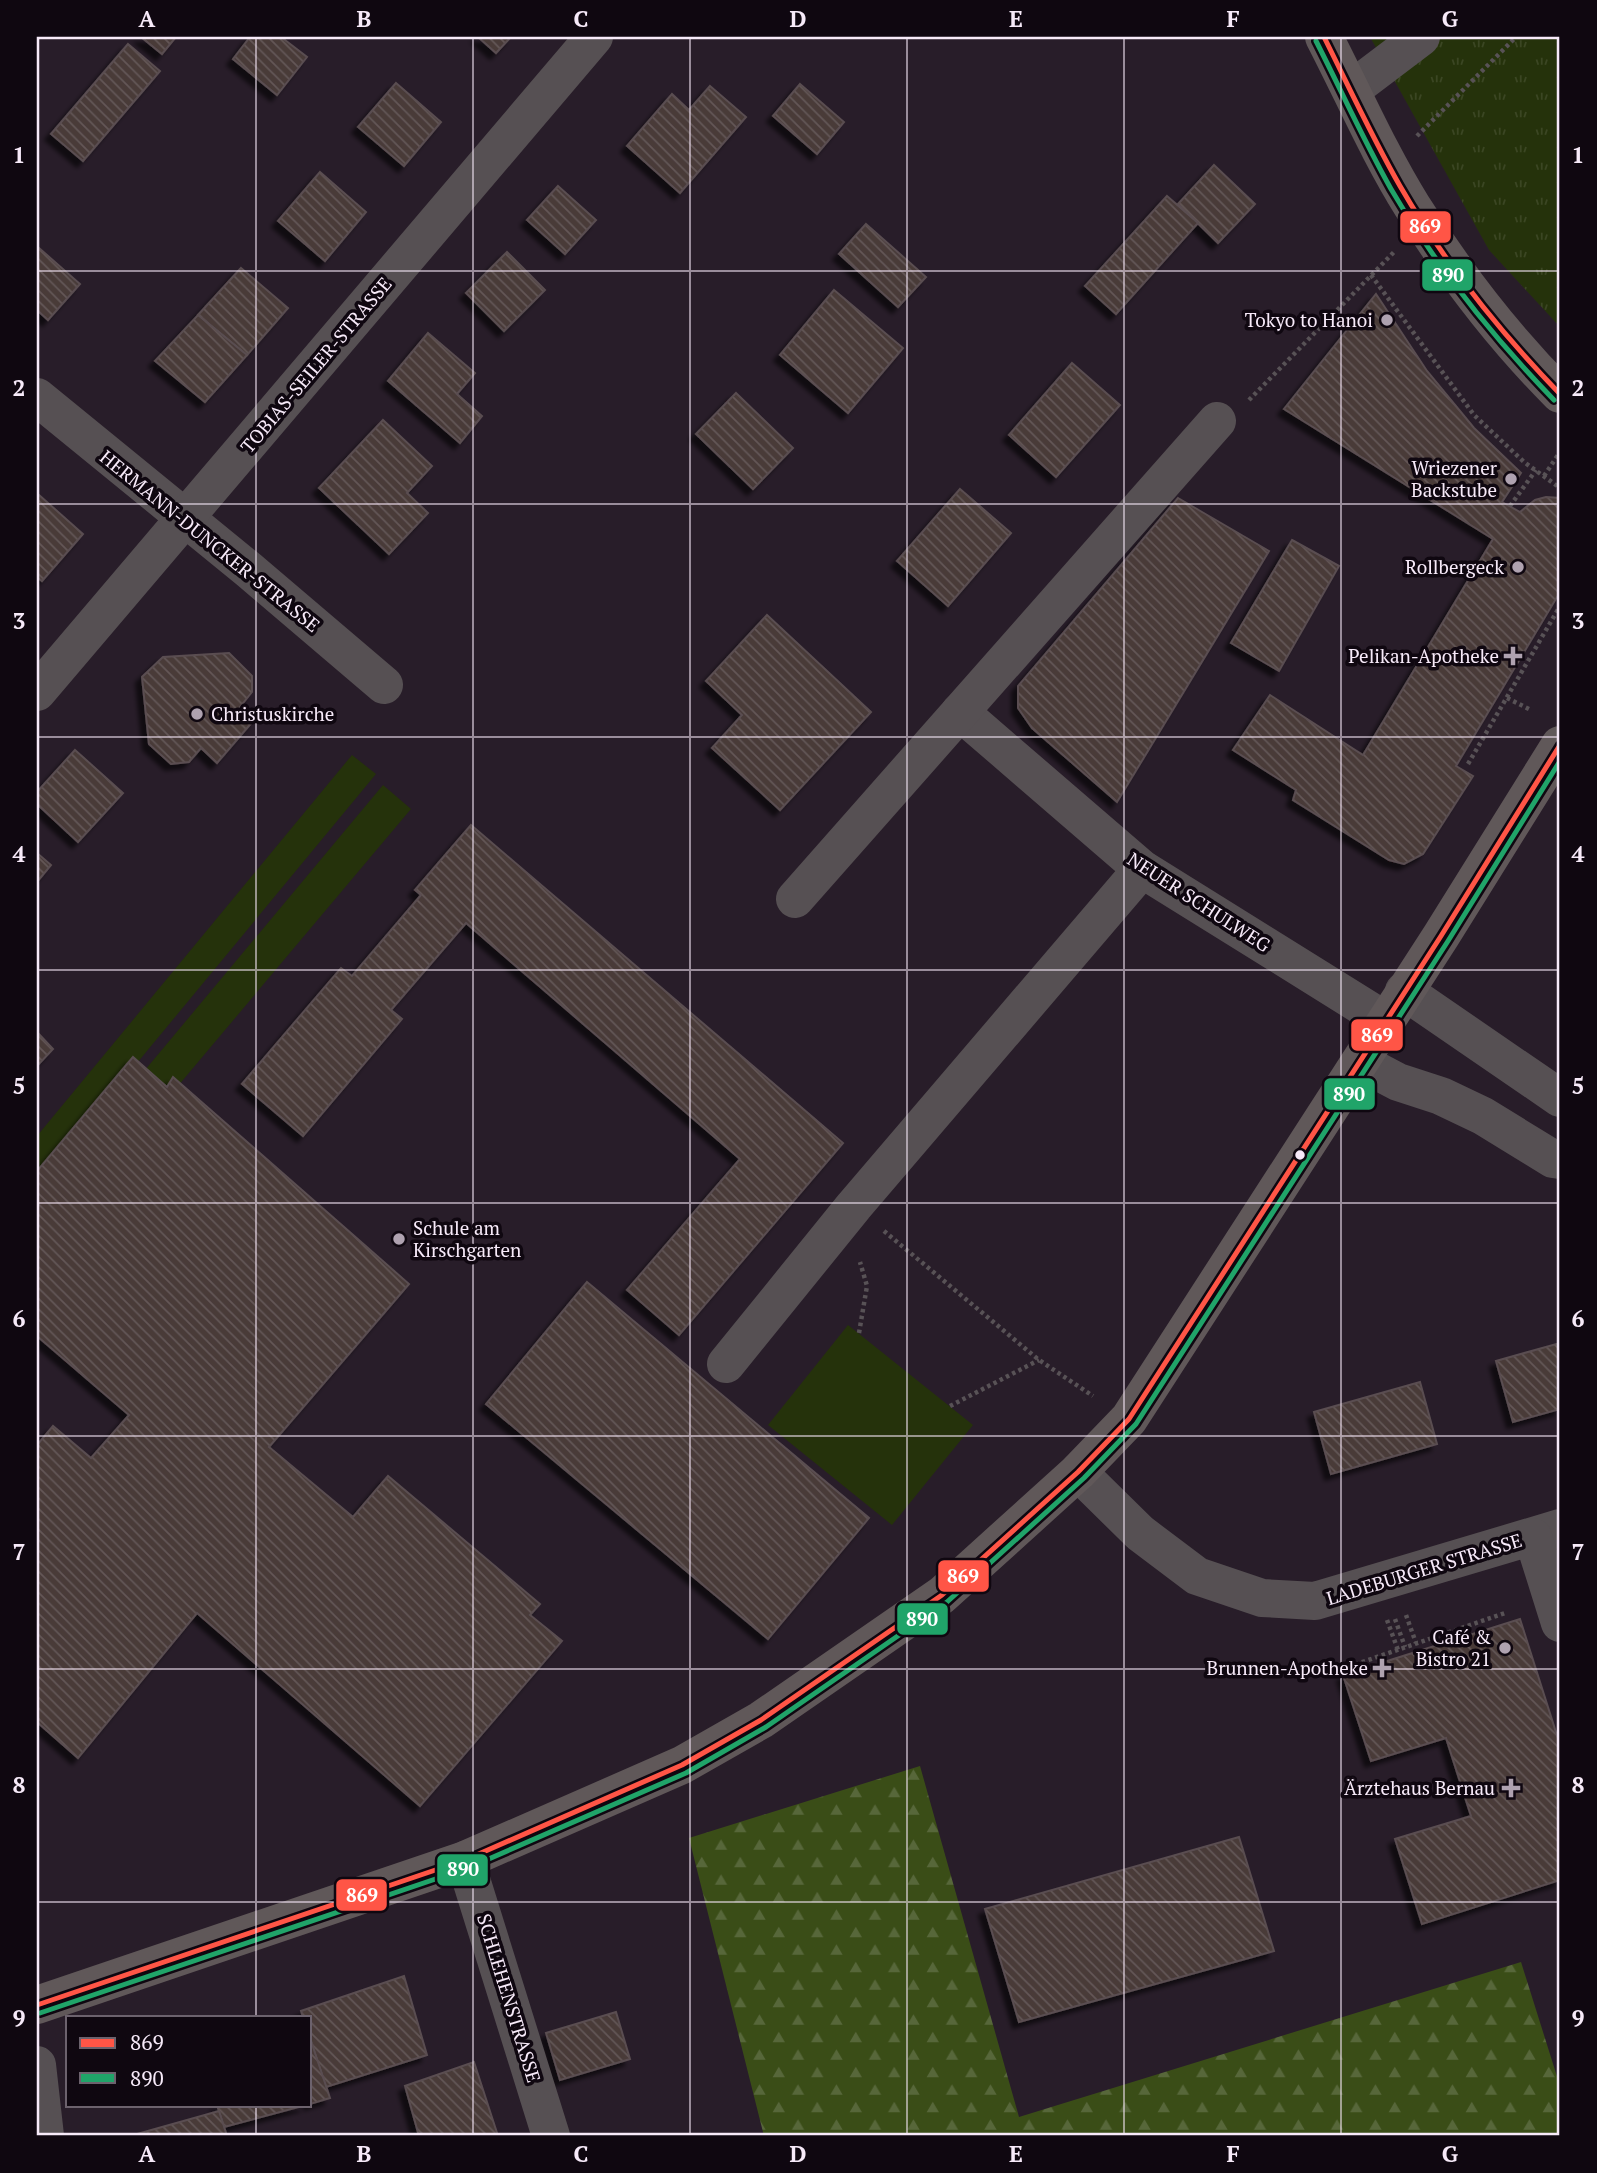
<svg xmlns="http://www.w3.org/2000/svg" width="1597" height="2173" viewBox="0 0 1597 2173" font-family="'PT Serif',serif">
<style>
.grass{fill:url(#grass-tufts)}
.forest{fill:url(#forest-firs)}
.pitch{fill:#25320b}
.building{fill:url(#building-back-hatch);stroke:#5a4e51;stroke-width:2;filter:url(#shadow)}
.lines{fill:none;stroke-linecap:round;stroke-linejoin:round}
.path{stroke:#585256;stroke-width:4.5;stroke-dasharray:3.5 3.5;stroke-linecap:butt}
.minor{stroke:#565053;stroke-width:38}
.major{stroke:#605859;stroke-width:38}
.bus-1-casing{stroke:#0f0710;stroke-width:10}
.bus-2-casing{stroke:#0f0710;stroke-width:10}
.bus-1{stroke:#ff5546;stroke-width:5}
.bus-2{stroke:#20a469;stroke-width:5}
.grid{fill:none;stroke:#f7eaf9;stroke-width:2;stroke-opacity:0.55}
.poi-dot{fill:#afa2b0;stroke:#0f0710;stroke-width:2.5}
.bus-dot{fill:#f7eaf9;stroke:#0f0710;stroke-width:2.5}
.labels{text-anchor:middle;stroke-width:7;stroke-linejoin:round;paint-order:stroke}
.poi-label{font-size:19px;fill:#f7eaf9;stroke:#0f0710;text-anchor:end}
.street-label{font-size:19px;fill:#f7eaf9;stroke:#0f0710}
.line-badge{stroke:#0f0710;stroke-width:2.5}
.badge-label{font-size:19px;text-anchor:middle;font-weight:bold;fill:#fff}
.neatline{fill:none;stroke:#f7eaf9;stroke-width:2.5}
.grid-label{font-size:23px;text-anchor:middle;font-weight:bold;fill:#f7eaf9}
</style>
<defs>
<pattern id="grass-tufts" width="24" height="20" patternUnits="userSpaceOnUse" patternTransform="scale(1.75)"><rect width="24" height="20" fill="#25320b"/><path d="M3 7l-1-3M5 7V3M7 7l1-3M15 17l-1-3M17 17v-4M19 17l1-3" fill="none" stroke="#3b4623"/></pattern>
<pattern id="forest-firs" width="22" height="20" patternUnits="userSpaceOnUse" patternTransform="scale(1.75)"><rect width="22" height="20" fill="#3a4d17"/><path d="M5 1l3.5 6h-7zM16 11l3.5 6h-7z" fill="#57673a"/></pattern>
<pattern id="building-back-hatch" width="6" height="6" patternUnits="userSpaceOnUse" patternTransform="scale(1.75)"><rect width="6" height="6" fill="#483a39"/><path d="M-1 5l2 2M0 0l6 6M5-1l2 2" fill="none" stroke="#635756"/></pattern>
<filter id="shadow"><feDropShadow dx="-6" dy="6" stdDeviation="2" flood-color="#0009"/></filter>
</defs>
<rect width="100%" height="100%" fill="#281d29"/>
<path class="grass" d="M 1370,37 L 1560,37 L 1560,327 L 1489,250 Z"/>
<path class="forest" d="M 920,1766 L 1019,2117 L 1521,1962 L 1560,2086 L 1560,2136 L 764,2136 L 689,1838 Z"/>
<g class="pitch">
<path d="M 352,755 L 376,774 L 37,1184 L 37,1136 Z"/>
<path d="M 383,785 L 411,809 L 167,1099 L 140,1076 Z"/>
<path d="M 848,1325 L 973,1425 L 892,1525 L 768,1425 Z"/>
</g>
<g class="building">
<path d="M 141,37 L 176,37 L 162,54 Z"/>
<path d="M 250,37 L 281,37 L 307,57 L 277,95 L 233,59 Z"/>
<path d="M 478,37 L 511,37 L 496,53 Z"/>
<path d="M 128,44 L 160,71 L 83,161 L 51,134 Z"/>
<path d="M 396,83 L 441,122 L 404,166 L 358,127 Z"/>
<path d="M 800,84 L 844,122 L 817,154 L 773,116 Z"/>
<path d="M 710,86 L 746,117 L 680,193 L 627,146 L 672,94 L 689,110 Z"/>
<path d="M 1214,165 L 1255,204 L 1218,243 L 1178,204 Z"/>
<path d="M 320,172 L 366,212 L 325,261 L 278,221 Z"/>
<path d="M 558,186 L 596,220 L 565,254 L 527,220 Z"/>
<path d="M 1167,196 L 1198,223 L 1116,314 L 1085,286 Z"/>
<path d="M 866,224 L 926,277 L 898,307 L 839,254 Z"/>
<path d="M 39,248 L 80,284 L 48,320 L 37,310 L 37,251 Z"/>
<path d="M 507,252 L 545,290 L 504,331 L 466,293 Z"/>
<path d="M 241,268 L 288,308 L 247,355 L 198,315 Z"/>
<path d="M 834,290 L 903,348 L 848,413 L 780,355 Z"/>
<path d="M 1376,294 L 1427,371 L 1474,428 L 1521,473 L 1502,502 L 1520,512 L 1535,500 L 1546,497 L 1560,498 L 1560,592 L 1456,766 L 1473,776 L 1423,854 L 1404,864 L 1389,860 L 1293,800 L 1296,790 L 1233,750 L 1270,695 L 1363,755 L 1493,539 L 1284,409 Z"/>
<path d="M 198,315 L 247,355 L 205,402 L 155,361 Z"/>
<path d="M 428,333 L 475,373 L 457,394 L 482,416 L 460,443 L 388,381 Z"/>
<path d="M 1072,363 L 1120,405 L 1056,477 L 1009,435 Z"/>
<path d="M 736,393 L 793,448 L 753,489 L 696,434 Z"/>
<path d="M 383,420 L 432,466 L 407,493 L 428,513 L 389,554 L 319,488 Z"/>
<path d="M 960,489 L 1011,533 L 948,606 L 897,561 Z"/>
<path d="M 39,495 L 83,534 L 42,581 L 37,577 L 37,498 Z"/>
<path d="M 1178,498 L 1269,551 L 1117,802 L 1032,728 L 1018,708 L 1018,686 Z"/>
<path d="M 1292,540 L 1339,566 L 1279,671 L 1231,643 Z"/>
<path d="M 767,615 L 871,712 L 780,810 L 712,748 L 742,715 L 706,681 Z"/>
<path d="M 229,653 L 252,676 L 252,692 L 240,707 L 254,720 L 217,763 L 201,748 L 189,762 L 171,764 L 149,744 L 142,677 L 163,657 Z"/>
<path d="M 75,750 L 123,793 L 78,842 L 37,804 L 37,792 Z"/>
<path d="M 471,825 L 843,1143 L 679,1335 L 627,1290 L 740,1159 L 466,923 L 391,1010 L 402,1019 L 303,1136 L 242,1084 L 341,968 L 352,976 L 421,895 L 415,890 Z"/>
<path d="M 37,853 L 51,865 L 37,882 Z"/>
<path d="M 37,1032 L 53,1049 L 37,1066 Z"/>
<path d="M 133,1057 L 167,1087 L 173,1077 L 409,1284 L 269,1447 L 353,1517 L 388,1476 L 540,1604 L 530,1615 L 562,1641 L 420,1806 L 197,1613 L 78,1758 L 37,1722 L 37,1445 L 53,1426 L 91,1458 L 129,1415 L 37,1336 L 37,1171 Z"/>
<path d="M 587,1282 L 869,1518 L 768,1639 L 486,1404 Z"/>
<path d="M 1560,1343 L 1560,1409 L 1513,1422 L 1496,1361 Z"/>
<path d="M 1420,1382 L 1437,1444 L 1331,1474 L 1314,1412 Z"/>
<path d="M 1520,1619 L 1560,1745 L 1560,1880 L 1422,1924 L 1395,1839 L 1471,1816 L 1446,1738 L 1371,1761 L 1343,1675 Z"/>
<path d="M 1239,1837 L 1274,1951 L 1019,2022 L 985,1909 Z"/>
<path d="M 404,1976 L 427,2055 L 326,2087 L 310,2038 L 310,2017 L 303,2017 L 301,2011 Z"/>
<path d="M 616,2012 L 630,2059 L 560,2080 L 546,2033 Z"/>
<path d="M 310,2038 L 330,2098 L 310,2104 Z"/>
<path d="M 474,2062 L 498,2136 L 419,2136 L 405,2086 Z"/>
<path d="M 217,2105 L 306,2105 L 224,2127 Z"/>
<path d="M 219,2111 L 227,2136 L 130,2136 Z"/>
</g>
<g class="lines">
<g class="path">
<path d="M 1417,136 L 1516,37"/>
<path d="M 1371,275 L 1474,415 L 1524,462 L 1560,488"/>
<path d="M 1249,400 L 1395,251"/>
<path d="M 1544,476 L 1560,452"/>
<path d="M 1510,506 L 1536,470"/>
<path d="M 1507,698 L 1529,709"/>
<path d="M 1468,764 L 1560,606"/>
<path d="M 884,1231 L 1039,1360 L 1093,1396"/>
<path d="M 859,1333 L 867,1286 L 860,1262"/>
<path d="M 950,1406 L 1039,1360"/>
<path d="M 1406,1615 L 1416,1643"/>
<path d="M 1395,1619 L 1405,1647"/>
<path d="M 1387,1620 L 1398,1650"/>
<path d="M 1342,1669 L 1505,1613"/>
</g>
<g class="minor">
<path d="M 1351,90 L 1421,37"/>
<path d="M 37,397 L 249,570 L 384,685"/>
<path d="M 37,692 L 594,37"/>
<path d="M 960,712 L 1142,869 L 1386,1021"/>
<path d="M 795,899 L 1217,421"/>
<path d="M 1404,991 L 1560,1098"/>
<path d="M 1360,1062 L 1398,1082 L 1441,1096 L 1483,1116 L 1553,1159 L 1560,1160"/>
<path d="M 726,1364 L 854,1206 L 1142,869"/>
<path d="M 1078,1472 L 1140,1533 L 1197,1576 L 1262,1598 L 1315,1601 L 1560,1528"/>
<path d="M 1533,1537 L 1560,1623"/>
<path d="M 465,1860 L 551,2136"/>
<path d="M 37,2065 L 45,2136"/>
</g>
<g class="major">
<path d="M 1324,37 C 1353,93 1379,153 1412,206 C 1455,274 1504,338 1560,394"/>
<path d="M 37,2005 L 465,1860 L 682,1765 L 761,1720 L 942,1595 L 1078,1472 L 1129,1419 L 1441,936 L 1560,745"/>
</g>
<g class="bus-1-casing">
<g id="bus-1">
<path d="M 1324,37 C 1349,87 1372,137 1400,186 C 1444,262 1499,331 1560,394"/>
<path d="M 37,2005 L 465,1860 L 682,1765 L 761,1720 L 942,1595 L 1078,1472 L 1129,1419 L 1441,936 L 1560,745"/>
</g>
</g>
<g class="bus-2-casing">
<g id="bus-2">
<path d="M 1316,41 C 1341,90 1364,141 1391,189 C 1436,266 1492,336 1554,400"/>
<path d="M 40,2013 L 468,1868 L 686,1773 L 766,1727 L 947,1602 L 1084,1478 L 1136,1424 L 1448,941 L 1560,761"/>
</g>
</g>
<use href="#bus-1" class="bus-1"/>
<use href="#bus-2" class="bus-2"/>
</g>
<path class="grid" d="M 256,37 L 256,2017M 473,37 L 473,2136M 690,37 L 690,2136M 907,37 L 907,2136M 1124,37 L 1124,2136M 1341,37 L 1341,2136M 37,271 L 1560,271M 37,504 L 1560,504M 37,737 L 1560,737M 37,970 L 1560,970M 37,1203 L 1560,1203M 37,1436 L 1560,1436M 37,1669 L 1560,1669M 37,1902 L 1560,1902M 256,2105 L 256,2136"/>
<g class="poi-dot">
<circle cx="1387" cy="320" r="7"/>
<circle cx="1511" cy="479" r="7"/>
<circle cx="1518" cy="567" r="7"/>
<path d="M1509.5 645.5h7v7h7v7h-7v7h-7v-7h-7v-7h7z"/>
<circle cx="197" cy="714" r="7"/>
<circle cx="399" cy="1239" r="7"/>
<circle cx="1505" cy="1648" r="7"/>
<path d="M1378.5 1657.5h7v7h7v7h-7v7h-7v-7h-7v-7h7z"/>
<path d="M1507.5 1777.5h7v7h7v7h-7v7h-7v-7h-7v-7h7z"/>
</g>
<circle class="bus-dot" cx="1300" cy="1155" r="6"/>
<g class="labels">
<g class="poi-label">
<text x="1373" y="327">Tokyo to Hanoi</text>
<text x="1497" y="475">Wriezener<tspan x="1497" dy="22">Backstube</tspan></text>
<text x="1504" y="574">Rollbergeck</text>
<text x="1499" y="663">Pelikan-Apotheke</text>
<text x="211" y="721" text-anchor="start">Christuskirche</text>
<text x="413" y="1235" text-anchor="start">Schule am<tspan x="413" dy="22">Kirschgarten</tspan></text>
<text x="1491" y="1644">Café &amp;<tspan x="1491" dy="22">Bistro 21</tspan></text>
<text x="1368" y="1675">Brunnen-Apotheke</text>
<text x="1495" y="1795">Ärztehaus Bernau</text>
</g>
<g class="street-label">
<text transform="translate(316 365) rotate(-50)" y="7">TOBIAS-SEILER-STRASSE</text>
<text transform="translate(210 541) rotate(39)" y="7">HERMANN-DUNCKER-STRASSE</text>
<text transform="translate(1199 902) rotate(33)" y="7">NEUER SCHULWEG</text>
<text transform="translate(1424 1569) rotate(-17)" y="7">LADEBURGER STRASSE</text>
<text transform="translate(509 1998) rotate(73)" y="7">SCHLEHENSTRASSE</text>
</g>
</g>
<g class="line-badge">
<rect x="1399" y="210" width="53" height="34" rx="7" fill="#ff5546"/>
<rect x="1421" y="258" width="53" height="34" rx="7" fill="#20a469"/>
<rect x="1350" y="1018" width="54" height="34" rx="7" fill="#ff5546"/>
<rect x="1323" y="1077" width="53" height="34" rx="7" fill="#20a469"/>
<rect x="937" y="1559" width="53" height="34" rx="7" fill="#ff5546"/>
<rect x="896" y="1602" width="53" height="34" rx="7" fill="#20a469"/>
<rect x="436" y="1853" width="53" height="34" rx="7" fill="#20a469"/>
<rect x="335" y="1878" width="53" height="34" rx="7" fill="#ff5546"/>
</g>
<g class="badge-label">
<text x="1425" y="233">869</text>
<text x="1448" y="282">890</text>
<text x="1377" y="1042">869</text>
<text x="1349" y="1101">890</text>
<text x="963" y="1583">869</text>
<text x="922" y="1626">890</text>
<text x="463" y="1876">890</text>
<text x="362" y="1902">869</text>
</g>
<rect width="1597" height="2173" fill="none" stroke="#0f0710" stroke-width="77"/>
<rect x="66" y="2016" width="245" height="91" fill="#0f0710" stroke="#6c626d" stroke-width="2"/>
<rect x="80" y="2038" width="35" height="10" fill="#ff5546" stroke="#6c626d" stroke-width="2"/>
<text x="130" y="2050" font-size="21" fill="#f7eaf9">869</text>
<rect x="80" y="2073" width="35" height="10" fill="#20a469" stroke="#6c626d" stroke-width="2"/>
<text x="130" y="2086" font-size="21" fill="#f7eaf9">890</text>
<rect x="38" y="38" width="1520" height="2096" class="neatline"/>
<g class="grid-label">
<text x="147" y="27">A</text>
<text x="364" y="27">B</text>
<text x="581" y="27">C</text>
<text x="798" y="27">D</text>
<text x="1016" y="27">E</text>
<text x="1233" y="27">F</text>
<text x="1450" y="27">G</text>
<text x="19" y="163">1</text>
<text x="1578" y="163">1</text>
<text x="19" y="396">2</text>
<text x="1578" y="396">2</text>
<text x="19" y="629">3</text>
<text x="1578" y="629">3</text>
<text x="19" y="862">4</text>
<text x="1578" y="862">4</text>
<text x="19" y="1094">5</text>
<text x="1578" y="1094">5</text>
<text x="19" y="1327">6</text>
<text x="1578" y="1327">6</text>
<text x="19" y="1560">7</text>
<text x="1578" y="1560">7</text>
<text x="19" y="1793">8</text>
<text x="1578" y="1793">8</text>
<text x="19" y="2026">9</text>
<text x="1578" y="2026">9</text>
<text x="147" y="2162">A</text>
<text x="364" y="2162">B</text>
<text x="581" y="2162">C</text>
<text x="798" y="2162">D</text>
<text x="1016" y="2162">E</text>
<text x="1233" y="2162">F</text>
<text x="1450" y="2162">G</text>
</g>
</svg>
